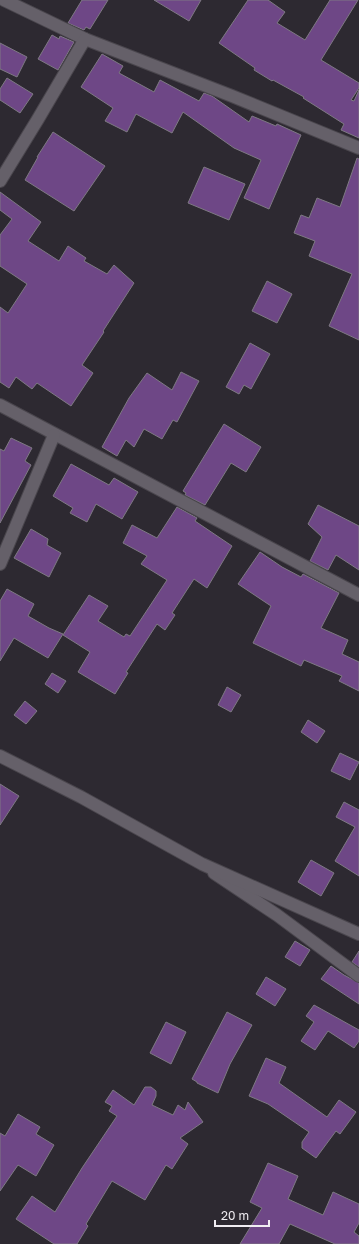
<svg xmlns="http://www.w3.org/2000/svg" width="359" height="1244" viewBox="0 0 359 1244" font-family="'Golos Text',sans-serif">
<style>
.building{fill:#6e4786;stroke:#7e7983}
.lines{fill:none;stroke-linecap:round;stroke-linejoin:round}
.minor-casing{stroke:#4a464d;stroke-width:14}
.tertiary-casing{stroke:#4a464d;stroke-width:14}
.minor{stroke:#656069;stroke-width:12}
.tertiary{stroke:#656069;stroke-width:12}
</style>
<rect width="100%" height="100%" fill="#2d2931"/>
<g class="building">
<path d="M 82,0 L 108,0 L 90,29 L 86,27 L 84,30 L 68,23 Z"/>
<path d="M 154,0 L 201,0 L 189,21 Z"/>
<path d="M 248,0 L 268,0 L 285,12 L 277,23 L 305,40 L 330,0 L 358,0 L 321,60 L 359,83 L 359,88 L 351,100 L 354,101 L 359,90 L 359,138 L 341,130 L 344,124 L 303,98 L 304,97 L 273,80 L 272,81 L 254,70 L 255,68 L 219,43 Z"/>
<path d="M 52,35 L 59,39 L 60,36 L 74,42 L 58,70 L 38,59 Z"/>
<path d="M 0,43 L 27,57 L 17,77 L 0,69 Z"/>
<path d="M 102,54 L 123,66 L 119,73 L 154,92 L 160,80 L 199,101 L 204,93 L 212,96 L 249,122 L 252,116 L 276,126 L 277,124 L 301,135 L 269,209 L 244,198 L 261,160 L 234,148 L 183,112 L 172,133 L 136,114 L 127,132 L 105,121 L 113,108 L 81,87 Z"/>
<path d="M 7,78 L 33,94 L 20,113 L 0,100 L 0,89 Z"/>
<path d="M 53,132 L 105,166 L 74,211 L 25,180 L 38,157 L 37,157 Z"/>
<path d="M 357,158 L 359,159 L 359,340 L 329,326 L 352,274 L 309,256 L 315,241 L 294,233 L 301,215 L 309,218 L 317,198 L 340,207 Z"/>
<path d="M 204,167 L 245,184 L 229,220 L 188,203 Z"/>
<path d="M 0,192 L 41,222 L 28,241 L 59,261 L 68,246 L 86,258 L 84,261 L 107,274 L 114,265 L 134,283 L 103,331 L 104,332 L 82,365 L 93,373 L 71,406 L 37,383 L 32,389 L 16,377 L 9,388 L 0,382 L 0,307 L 8,313 L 27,284 L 0,266 L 0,235 L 12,219 L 0,210 Z"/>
<path d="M 267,281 L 292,294 L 277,323 L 252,311 Z"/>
<path d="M 250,343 L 270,354 L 251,389 L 244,385 L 239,394 L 226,387 Z"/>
<path d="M 181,372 L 199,381 L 177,422 L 173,420 L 162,439 L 144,429 L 134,447 L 126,440 L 117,456 L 102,447 L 129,398 L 147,373 L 172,390 Z"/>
<path d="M 224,424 L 261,447 L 246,472 L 231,463 L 205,505 L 185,495 L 186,493 L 183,491 Z"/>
<path d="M 11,438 L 32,448 L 25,461 L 31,465 L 0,523 L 0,449 L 4,451 Z"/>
<path d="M 71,464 L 109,485 L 114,478 L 138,492 L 122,519 L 96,504 L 87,522 L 70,513 L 73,508 L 53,496 Z"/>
<path d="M 318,505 L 359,526 L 359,570 L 336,555 L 328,570 L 310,561 L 322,537 L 308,524 Z"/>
<path d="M 177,507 L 197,518 L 195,521 L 232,546 L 207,588 L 194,579 L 172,613 L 175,615 L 165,630 L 157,624 L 126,672 L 128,673 L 115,694 L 78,672 L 90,652 L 63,635 L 89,595 L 108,606 L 98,621 L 124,637 L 126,634 L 130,636 L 167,580 L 141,564 L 147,556 L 123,543 L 132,525 L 157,538 Z"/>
<path d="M 31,529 L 48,539 L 47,545 L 61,553 L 49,577 L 14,558 Z"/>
<path d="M 260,552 L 282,567 L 301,577 L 303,574 L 339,593 L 321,628 L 348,640 L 342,654 L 359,662 L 359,691 L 339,681 L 342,676 L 304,660 L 301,666 L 253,643 L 271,606 L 238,584 Z"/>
<path d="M 7,589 L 34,604 L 28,616 L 49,628 L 63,634 L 48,658 L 14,638 L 0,661 L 0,601 Z"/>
<path d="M 52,673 L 66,681 L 58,693 L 45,684 Z"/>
<path d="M 227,687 L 241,695 L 231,712 L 218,705 Z"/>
<path d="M 25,701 L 37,711 L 26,724 L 14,715 Z"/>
<path d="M 308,720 L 325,731 L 317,743 L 301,732 Z"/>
<path d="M 340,753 L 359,762 L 350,780 L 331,771 Z"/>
<path d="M 0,784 L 19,796 L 0,825 Z"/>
<path d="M 344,802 L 359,810 L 359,876 L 335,861 L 355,827 L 336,817 Z"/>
<path d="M 311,860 L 334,873 L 321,896 L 298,882 Z"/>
<path d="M 295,941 L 310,950 L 300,966 L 285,957 Z"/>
<path d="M 359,951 L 359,967 L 352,962 Z"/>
<path d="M 331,966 L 344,975 L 359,983 L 359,1004 L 321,979 Z"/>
<path d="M 266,977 L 286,989 L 275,1006 L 256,994 Z"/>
<path d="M 314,1005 L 359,1030 L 359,1041 L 354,1048 L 328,1031 L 315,1050 L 301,1041 L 314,1022 L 306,1016 Z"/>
<path d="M 227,1012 L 252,1025 L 230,1064 L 218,1093 L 197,1083 L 197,1082 L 192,1079 Z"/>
<path d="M 166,1022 L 186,1032 L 171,1064 L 150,1053 Z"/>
<path d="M 266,1058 L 286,1067 L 279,1083 L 327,1117 L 339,1100 L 356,1112 L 340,1134 L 336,1131 L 316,1158 L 302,1148 L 302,1142 L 309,1132 L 268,1104 L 249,1096 Z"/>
<path d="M 145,1087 L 151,1087 L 156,1091 L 156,1096 L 152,1105 L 173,1115 L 178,1105 L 185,1110 L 188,1102 L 203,1122 L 180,1138 L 188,1144 L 172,1169 L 166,1165 L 145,1200 L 112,1181 L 86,1224 L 88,1226 L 77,1244 L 54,1244 L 16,1219 L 32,1196 L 55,1212 L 82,1168 L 117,1116 L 109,1111 L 112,1106 L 105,1102 L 113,1090 L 134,1105 Z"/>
<path d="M 18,1114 L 40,1127 L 36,1134 L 54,1145 L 36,1176 L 18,1165 L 0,1191 L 0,1133 L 5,1136 Z"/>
<path d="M 268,1163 L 298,1176 L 288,1199 L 323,1215 L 333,1192 L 359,1204 L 359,1223 L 354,1232 L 359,1236 L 359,1244 L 335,1244 L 290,1224 L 279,1244 L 240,1244 L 262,1208 L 250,1202 Z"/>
</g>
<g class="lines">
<g class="minor-casing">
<g id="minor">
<path d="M 4,0 L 85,39 L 232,96 L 359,148"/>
<path d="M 0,181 L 38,119 L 85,39"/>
<path d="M 0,405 L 359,595"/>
<path d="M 0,564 L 54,435"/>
<path d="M 214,873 L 277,915 L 359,976"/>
</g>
</g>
<g class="tertiary-casing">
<path id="tertiary" d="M 0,756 L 81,797 L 202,864 L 359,934"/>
</g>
<use href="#minor" class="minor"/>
<use href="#tertiary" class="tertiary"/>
</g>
<path d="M215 1220v6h54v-6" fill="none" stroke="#f0edf2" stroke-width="2"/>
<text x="221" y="1220" font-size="12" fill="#f0edf2" stroke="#2d2931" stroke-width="3" paint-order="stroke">20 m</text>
</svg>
